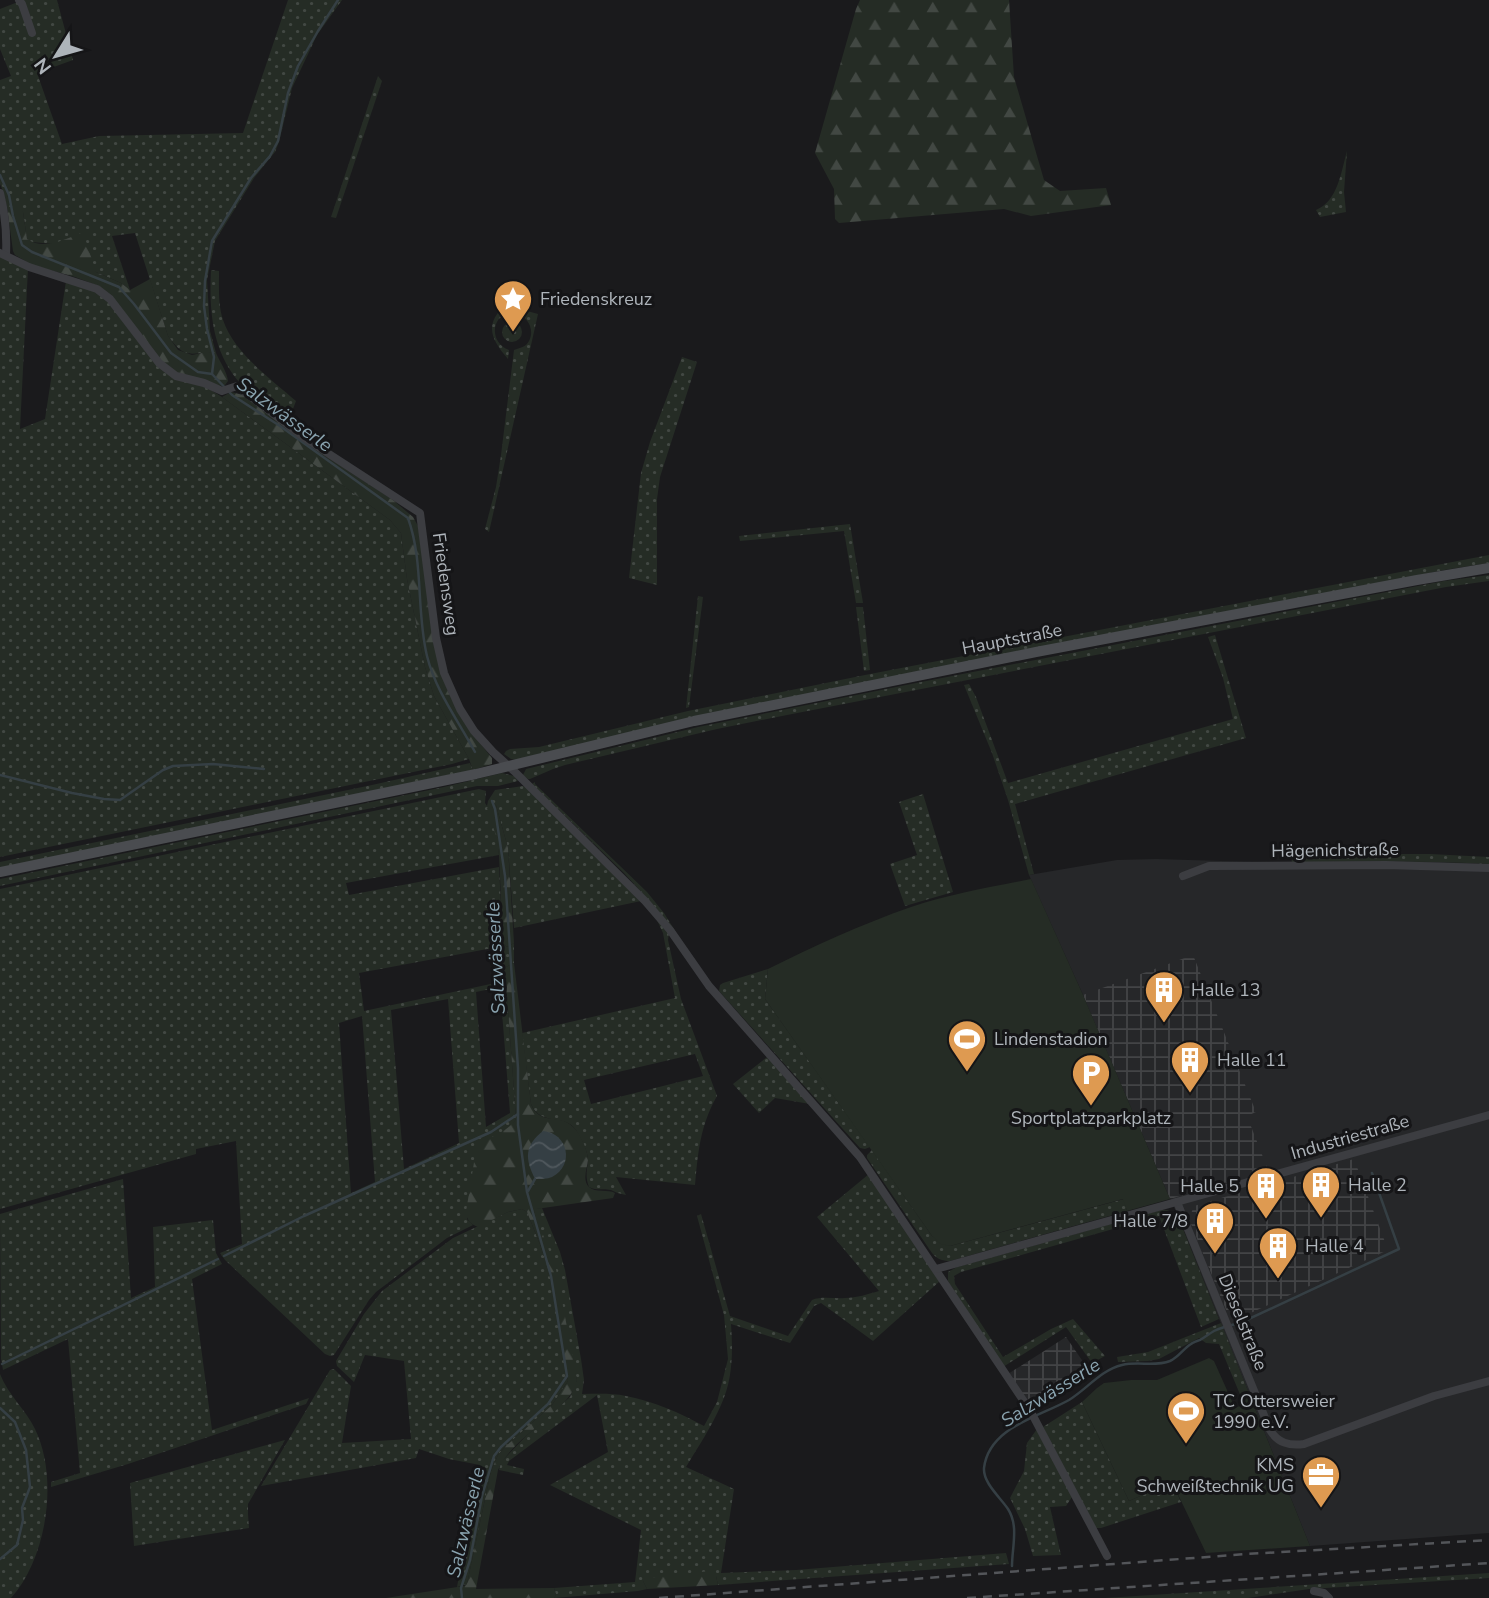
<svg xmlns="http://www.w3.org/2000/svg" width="1489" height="1598" viewBox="0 0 1489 1598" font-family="'Nunito Sans',sans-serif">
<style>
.built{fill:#262729}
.industrial{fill:url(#industrial-grid)}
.grass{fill:url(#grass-dots);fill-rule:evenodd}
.forest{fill:url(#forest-firs)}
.park{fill:#252c25}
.water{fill:url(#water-waves)}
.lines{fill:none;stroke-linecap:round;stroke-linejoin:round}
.stream{stroke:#353f44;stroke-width:2.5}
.street{stroke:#3c3d41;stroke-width:8}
.secondary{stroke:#4a4c50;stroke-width:10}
.rail{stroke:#535559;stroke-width:2.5;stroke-dasharray:9 7;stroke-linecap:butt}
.labels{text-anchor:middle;stroke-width:6;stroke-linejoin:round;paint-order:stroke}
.poi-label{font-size:18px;fill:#aeb4ba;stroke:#151517;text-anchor:start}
.street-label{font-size:18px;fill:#aeb4ba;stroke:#151517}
.water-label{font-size:19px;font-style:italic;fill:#8aa4b0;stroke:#151517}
</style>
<defs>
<pattern id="industrial-grid" width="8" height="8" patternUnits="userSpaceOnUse" patternTransform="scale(1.75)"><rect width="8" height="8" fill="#262729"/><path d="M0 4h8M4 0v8" fill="none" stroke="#434446"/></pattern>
<pattern id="grass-dots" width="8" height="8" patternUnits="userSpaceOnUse" patternTransform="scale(1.75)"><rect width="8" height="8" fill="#252c25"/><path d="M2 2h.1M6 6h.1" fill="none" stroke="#424843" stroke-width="1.8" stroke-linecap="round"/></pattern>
<pattern id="forest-firs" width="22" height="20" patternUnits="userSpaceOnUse" patternTransform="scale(1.75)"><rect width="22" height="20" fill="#252c25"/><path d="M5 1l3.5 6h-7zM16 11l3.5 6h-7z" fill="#424843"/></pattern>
<pattern id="water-waves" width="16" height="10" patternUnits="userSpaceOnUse" patternTransform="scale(1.75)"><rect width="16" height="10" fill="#353f44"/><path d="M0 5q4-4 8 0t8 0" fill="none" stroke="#50585d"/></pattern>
</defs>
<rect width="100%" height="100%" fill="#1a1a1c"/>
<path class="built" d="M 1156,859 L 1292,863 L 1349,861 L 1439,862 L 1489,864 L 1489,1533 L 1310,1546 L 1180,1221 L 1083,995 L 1029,875 L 1117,860 Z"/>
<g class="industrial">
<path d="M 1193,955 L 1256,1112 L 1247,1116 L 1268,1170 L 1170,1199 L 1083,995 Z"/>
<path d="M 1354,1159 L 1388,1250 L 1231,1322 L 1189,1219 L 1194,1206 Z"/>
<path d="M 1066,1337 L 1086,1366 L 1029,1404 L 1008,1374 Z"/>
</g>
<g class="grass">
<path d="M 23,0 L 57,0 L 73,60 L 37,73 L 62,144 L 99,136 L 243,133 L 288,0 L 342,0 L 317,35 L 292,88 L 279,142 L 275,152 L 254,178 L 215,241 L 207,280 L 210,331 L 216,353 C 190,351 187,362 168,336 L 135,233 L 112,236 L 130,290 L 121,283 L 96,272 L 54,244 L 31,242 L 27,239 L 23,212 L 7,207 L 3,191 L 0,184 L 0,80 L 11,76 L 0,49 L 0,9 Z"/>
<path d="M 378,76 L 382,81 L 336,218 L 331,217 Z"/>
<path d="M 1347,151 L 1344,192 L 1346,212 L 1320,217 L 1316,210 C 1338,201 1341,172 1347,151 Z"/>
<path d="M 0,256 L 28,268 L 20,429 L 45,419 L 66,281 L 98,292 L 206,387 L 222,397 L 390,520 L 401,533 L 407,579 L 425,667 L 434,696 L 469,759 L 452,764 L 0,857 Z"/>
<path d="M 211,270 L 219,271 C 219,287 218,305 223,320 C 234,353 271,379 296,401 L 288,422 C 272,410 254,398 241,384 C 212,352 209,311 211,270 Z"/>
<path d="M 505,305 L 538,314 L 489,532 L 485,529 L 496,487 L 501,455 L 514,350 C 520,348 526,347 529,341 C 535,330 528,316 516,314 C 493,309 486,341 509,350 L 508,359 C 491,339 484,325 505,305 Z"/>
<circle cx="512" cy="332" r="10"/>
<path d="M 682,357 L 697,362 L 660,477 L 657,499 L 657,585 L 629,578 L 641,473 L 650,442 Z"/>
<path d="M 850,524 L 863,603 L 856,603 L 844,531 L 740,541 L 739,536 Z"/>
<path d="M 1489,555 L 1489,563 L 1444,570 L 517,760 L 511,759 L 504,754 L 506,751 L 510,749 L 539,747 L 688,711 L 865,675 Z"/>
<path d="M 1489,575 L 1489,581 L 1446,587 L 787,715 L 717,729 L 565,765 L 553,769 L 530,779 L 528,779 L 523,775 L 526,769 L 698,727 L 916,683 L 1444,581 Z"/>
<path d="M 698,596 L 703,597 L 689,707 L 686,708 Z"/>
<path d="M 856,607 L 863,607 L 870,670 L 864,671 Z"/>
<path d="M 1215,635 L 1246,738 L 1015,804 L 1034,874 L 1029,875 L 1008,800 L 992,753 L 964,685 L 969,684 L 976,697 L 1008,783 L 1233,719 L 1223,678 L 1208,637 Z"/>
<path d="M 470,763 L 473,770 L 0,868 L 0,862 L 372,785 Z"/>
<path d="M 502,773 L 514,776 L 518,781 L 498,786 L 477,786 L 0,886 L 0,879 L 444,787 Z"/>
<path d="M 535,782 L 535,784 L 647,892 L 664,913 L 682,942 L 655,907 L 624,873 L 532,784 Z"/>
<path d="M 523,786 L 527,787 L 641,901 L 514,928 L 508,848 L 496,805 L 493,804 L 499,855 L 346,883 L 349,895 L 499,867 L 503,943 L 507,947 L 514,943 L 514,963 L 506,967 L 506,981 L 516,1119 L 511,1127 L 504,1131 L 467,1219 L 473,1225 L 447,1238 L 376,1292 L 369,1300 L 334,1355 L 330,1356 L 325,1354 L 225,1260 L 220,1253 L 242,1244 L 236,1141 L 196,1149 L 196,1154 L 0,1209 L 0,889 L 479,789 L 486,791 L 485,803 L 487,806 L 488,801 L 495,790 ZM 498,947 L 500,982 L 364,1011 L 359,973 ZM 500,987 L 510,1113 L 486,1127 L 476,992 ZM 448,999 L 459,1143 L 404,1169 L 391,1010 ZM 362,1016 L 375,1182 L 351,1193 L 339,1023 Z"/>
<path d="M 923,794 L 953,892 L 905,906 L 890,864 L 917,855 L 899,802 Z"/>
<path d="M 1291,854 L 1430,854 L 1489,857 L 1489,864 C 1423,861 1358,861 1292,863 Z"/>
<path d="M 656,918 L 669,933 L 668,940 L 681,999 L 717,1096 C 700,1126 698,1152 695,1185 L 616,1177 L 626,1195 C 620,1194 615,1192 611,1190 C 603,1188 597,1191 589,1187 C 585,1177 587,1171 588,1160 C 588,1151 581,1138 576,1130 C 565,1113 541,1127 531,1104 L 522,1033 L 675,998 L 663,933 ZM 695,1054 L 703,1076 L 591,1104 L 584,1080 Z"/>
<path d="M 768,969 L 765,999 L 870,1147 L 865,1149 L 860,1148 L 719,991 L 720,985 L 723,983 Z"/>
<path d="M 767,1057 L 810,1104 L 775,1098 L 759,1113 L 733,1084 Z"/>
<path d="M 872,1150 L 932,1236 L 950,1246 L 1124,1199 L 1127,1211 L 950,1261 C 942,1261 937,1259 932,1253 L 867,1158 L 867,1155 Z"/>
<path d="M 869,1174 L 940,1281 L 873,1341 L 821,1303 L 814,1306 L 790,1343 L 731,1324 C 733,1351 733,1379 721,1405 C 712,1426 698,1447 686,1467 L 734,1489 L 721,1573 L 796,1570 L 1006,1553 L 1009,1564 L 718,1585 L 716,1576 L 643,1581 L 647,1589 L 638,1591 L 554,1598 L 556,1595 L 554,1588 L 635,1582 L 641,1530 L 550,1485 L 608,1452 L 597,1395 L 509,1461 L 507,1465 L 524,1469 L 523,1475 L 499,1470 L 501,1462 L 525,1437 L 570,1397 L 577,1380 L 534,1211 L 535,1209 L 542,1208 L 560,1252 L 565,1270 L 581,1359 L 584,1380 L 582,1394 C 596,1394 612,1393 626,1396 C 653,1401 680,1413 704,1426 L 717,1402 L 728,1359 L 724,1315 L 697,1216 L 701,1214 L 730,1316 L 788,1336 L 812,1300 C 822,1296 834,1299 845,1298 C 857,1298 868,1294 879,1291 L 817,1217 Z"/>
<path d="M 123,1179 L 131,1298 L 155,1287 L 153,1227 L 213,1220 L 216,1253 L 222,1264 L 192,1279 L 212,1430 L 309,1398 L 306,1404 L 128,1464 L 51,1487 L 51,1482 L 80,1473 L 68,1339 L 3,1370 L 1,1359 L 0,1214 Z"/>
<path d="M 522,1209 L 527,1212 L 541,1247 L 549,1272 L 568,1381 L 552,1405 L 506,1446 L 498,1455 L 491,1471 L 467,1584 L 457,1587 L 480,1465 L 449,1459 L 419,1449 L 416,1458 L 261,1486 L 330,1370 L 334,1369 L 351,1386 L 342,1443 L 411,1439 L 404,1361 L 365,1355 L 354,1382 L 337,1366 L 336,1361 L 364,1314 L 382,1291 L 453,1238 L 508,1212 Z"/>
<path d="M 1161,1210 L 1167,1210 L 1177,1214 L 1219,1319 L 1201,1327 L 1159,1216 L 961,1272 L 954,1276 L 955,1284 L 1003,1357 L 1051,1329 L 1073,1319 L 1105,1356 L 1092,1363 L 1066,1327 L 1003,1367 L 948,1281 L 948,1272 L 957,1267 Z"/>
<path d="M 1221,1323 L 1252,1401 L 1244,1404 L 1219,1344 L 1206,1343 L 1199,1338 L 1159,1359 L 1148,1361 L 1118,1362 L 1117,1357 L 1148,1352 Z"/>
<path d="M 0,1374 C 8,1395 26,1410 35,1429 C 59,1478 47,1558 11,1598 L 0,1598 Z"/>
<path d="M 1082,1402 L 1129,1501 L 1172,1482 L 1181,1502 L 1101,1528 L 1095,1528 L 1043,1427 Z"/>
<path d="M 1037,1429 L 1072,1497 L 1066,1506 L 1050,1507 L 1061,1555 L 1033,1556 L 1025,1529 L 1010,1498 L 1024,1471 L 1027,1443 Z"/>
<path d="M 285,1440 L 248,1504 L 248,1514 L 249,1528 L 134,1546 L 130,1483 Z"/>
<path d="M 1489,1573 L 1489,1578 L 1309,1589 L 1248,1598 L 1105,1598 Z"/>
</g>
<g class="forest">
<path d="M 860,0 L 1009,0 L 1014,77 L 1044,180 L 1060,191 L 1106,188 L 1111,205 L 1031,216 L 1004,209 L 839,223 L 835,219 L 834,189 L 815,153 L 856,9 Z"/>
<path d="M 18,206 L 23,212 L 27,239 C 44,251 66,239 83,232 L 96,272 L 121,283 L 130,290 L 150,279 L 168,336 L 178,350 L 192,355 L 207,352 L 216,353 C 220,362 227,372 228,381 L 225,385 L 218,386 L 177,373 L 161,361 L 99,286 L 75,277 L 32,265 L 15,255 L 13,251 L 7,207 Z"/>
<path d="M 231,392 L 247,396 L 313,448 L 393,500 L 413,517 L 418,526 L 442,676 C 454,709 470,732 492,758 L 492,764 L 473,770 L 469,759 L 434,696 L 425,667 L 407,579 L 401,533 L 390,520 L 222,397 Z"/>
<path d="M 493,804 L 496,805 L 508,848 L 514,943 L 507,947 L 503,943 L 499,855 L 496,836 L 487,808 Z"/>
<path d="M 514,963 L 531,1104 C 540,1126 558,1113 572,1126 C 580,1132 588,1151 588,1160 C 587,1169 582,1180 589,1187 C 595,1193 608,1189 615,1193 L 613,1198 L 536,1209 L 534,1211 L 556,1269 L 577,1380 C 572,1410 511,1437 498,1470 L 476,1589 L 554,1588 L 556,1595 L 554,1598 L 386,1598 L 464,1586 L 467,1584 L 491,1471 L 498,1455 L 506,1446 L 552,1405 L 568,1381 L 549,1272 L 541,1247 L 527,1212 L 522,1209 L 508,1212 L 478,1227 C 470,1224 467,1220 466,1212 L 476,1150 C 483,1136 505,1136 516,1119 L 506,981 L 506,967 Z"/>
<path d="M 710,1571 L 716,1576 L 718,1585 L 647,1589 L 643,1581 L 647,1578 Z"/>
</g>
<g class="park">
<path d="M 1031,879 L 1083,995 L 1170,1199 L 1127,1211 L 1123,1199 L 950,1246 L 941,1244 L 932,1236 L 765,999 L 768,969 C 814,946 862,924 911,907 C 950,894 991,887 1031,879 Z"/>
<path d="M 1209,1358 L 1214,1361 L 1235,1408 L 1252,1401 L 1310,1546 L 1206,1553 L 1172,1482 L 1129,1501 L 1082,1402 L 1097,1388 L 1104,1383 L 1131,1380 L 1157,1380 Z"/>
</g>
<path class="water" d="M 543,1131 C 568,1133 575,1165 552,1177 C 547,1179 541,1179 535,1179 C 525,1159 524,1146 543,1131 Z"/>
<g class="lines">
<g class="stream">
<path d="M 338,0 L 318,31 L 298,66 L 288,93 L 278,141 L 270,156 L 251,178 L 212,241 L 205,281 L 204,306 L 207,329 L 214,357 L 212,374 L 232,395 L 280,426 L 408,518 C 424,563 416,611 427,656 C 436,692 458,720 475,752"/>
<path d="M 0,175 L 9,195 L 13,216 L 22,245 L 32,252 L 119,287 L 134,304 L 171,353 L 198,372 L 212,374"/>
<path d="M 0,775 L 72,793 L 104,799 L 120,800 L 163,770 L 173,766 L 213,764 L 264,769"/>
<path d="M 528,1191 L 535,1179"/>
<path d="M 224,1256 L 304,1216 L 491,1132 L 518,1114"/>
<path d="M 2,1364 L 218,1259"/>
<path d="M 0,1408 L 15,1422 L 26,1450 L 30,1487 L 22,1508 L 23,1520 L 17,1545 L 0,1559"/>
<path d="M 1012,1566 C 1012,1547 1019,1526 1008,1509 C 1000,1497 983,1483 984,1468 C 989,1427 1039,1417 1069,1400 C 1087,1389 1101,1370 1122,1365 C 1138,1361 1155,1367 1170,1361 C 1179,1357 1183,1349 1191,1344 C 1192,1343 1199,1340 1200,1340 C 1205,1337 1209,1334 1214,1331 C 1222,1327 1231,1325 1240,1323 L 1399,1249 L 1372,1173"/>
<path d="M 462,1598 L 461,1588 L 470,1560 L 482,1496 L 494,1456 L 501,1447 L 548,1404 L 567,1376 L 551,1276 L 527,1192 L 518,1125 L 518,1068 L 505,876 L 495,809 L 492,801"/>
</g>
<g class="street">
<path d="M 19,0 L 22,4 L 32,33"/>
<path d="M 0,193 C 5,213 7,234 6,255"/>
<path d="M 0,253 L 29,267 L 97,289 L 110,299 L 159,363 L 176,376 L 204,383 L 222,391 L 237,386 L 306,439 L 420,513 L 436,638 L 444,673 L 460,709 L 474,731 L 493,752 L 514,771 L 645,901 L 670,930 L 709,986 L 860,1157 L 1031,1412 L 1107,1556"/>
<path d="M 1183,876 L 1209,866 L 1386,865 L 1489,868"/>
<path d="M 1177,1202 L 1270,1430 C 1278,1443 1289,1446 1304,1444 L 1434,1396 L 1489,1381"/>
<path d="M 936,1269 L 1489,1115"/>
<path d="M 1314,1591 L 1324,1593 L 1329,1598"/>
</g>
<path class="secondary" d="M 0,872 L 476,774 L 694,721 L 1036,652 L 1417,580 L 1489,568"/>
<g class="rail">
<path d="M 659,1598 L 1247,1554 L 1489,1540"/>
<path d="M 967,1598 L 1489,1563"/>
</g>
</g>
<defs>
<g id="sight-pin" transform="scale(2.0125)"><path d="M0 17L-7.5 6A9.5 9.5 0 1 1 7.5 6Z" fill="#de9a51" stroke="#151517"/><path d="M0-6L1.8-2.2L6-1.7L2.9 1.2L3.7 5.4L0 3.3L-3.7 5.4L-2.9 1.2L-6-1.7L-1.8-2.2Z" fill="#fff"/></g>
<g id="building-pin" transform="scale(2.0125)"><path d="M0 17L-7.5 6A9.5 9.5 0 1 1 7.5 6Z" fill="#de9a51" stroke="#151517"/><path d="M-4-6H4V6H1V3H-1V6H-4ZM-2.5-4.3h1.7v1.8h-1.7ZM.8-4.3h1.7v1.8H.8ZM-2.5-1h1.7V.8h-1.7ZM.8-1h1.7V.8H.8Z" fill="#fff"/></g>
<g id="stadium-pin" transform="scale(2.0125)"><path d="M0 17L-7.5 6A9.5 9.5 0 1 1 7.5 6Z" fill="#de9a51" stroke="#151517"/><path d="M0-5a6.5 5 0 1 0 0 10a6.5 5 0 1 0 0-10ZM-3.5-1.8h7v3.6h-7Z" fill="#fff"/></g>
<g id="parking-pin" transform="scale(2.0125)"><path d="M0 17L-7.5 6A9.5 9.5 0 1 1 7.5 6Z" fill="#de9a51" stroke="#151517"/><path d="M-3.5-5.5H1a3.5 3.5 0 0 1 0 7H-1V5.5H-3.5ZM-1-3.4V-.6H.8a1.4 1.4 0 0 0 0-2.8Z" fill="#fff"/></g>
<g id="office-pin" transform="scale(2.0125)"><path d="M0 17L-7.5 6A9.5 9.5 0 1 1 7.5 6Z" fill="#de9a51" stroke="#151517"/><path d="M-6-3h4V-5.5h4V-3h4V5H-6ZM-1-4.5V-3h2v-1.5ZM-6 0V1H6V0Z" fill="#fff"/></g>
</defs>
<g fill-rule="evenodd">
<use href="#sight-pin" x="513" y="299"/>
<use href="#building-pin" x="1164" y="990"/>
<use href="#stadium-pin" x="967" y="1039"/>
<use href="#building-pin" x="1190" y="1060"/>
<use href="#parking-pin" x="1091" y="1073"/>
<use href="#building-pin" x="1321" y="1185"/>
<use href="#building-pin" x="1266" y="1186"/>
<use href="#building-pin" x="1215" y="1221"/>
<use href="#building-pin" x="1278" y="1246"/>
<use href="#stadium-pin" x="1186" y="1411"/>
<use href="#office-pin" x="1321" y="1475"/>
</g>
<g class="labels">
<g class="poi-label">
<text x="540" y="305">Friedenskreuz</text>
<text x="1191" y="996">Halle 13</text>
<text x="994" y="1045">Lindenstadion</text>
<text x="1217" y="1066">Halle 11</text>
<text x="1091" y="1124" text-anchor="middle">Sportplatzparkplatz</text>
<text x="1348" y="1191">Halle 2</text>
<text x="1239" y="1192" text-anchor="end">Halle 5</text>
<text x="1188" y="1227" text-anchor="end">Halle 7/8</text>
<text x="1305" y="1252">Halle 4</text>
<text x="1213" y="1407">TC Ottersweier<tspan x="1213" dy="21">1990 e.V.</tspan></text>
<text x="1294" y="1471" text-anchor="end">KMS<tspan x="1294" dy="21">Schweißtechnik UG</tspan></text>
</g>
<g class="street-label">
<text transform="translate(446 584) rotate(82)" y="6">Friedensweg</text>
<text transform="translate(1012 639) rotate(-11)" y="6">Hauptstraße</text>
<text transform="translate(1335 850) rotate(-1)" y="6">Hägenichstraße</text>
<text transform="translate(1350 1137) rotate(-16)" y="6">Industriestraße</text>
<text transform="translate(1243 1322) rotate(68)" y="6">Dieselstraße</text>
</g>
<g class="water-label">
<text transform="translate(285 414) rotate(36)" y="7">Salzwässerle</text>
<text transform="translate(495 958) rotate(-93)" y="7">Salzwässerle</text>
<text transform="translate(1050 1392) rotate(-32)" y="7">Salzwässerle</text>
<text transform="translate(465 1522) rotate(-77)" y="7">Salzwässerle</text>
</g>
</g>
<g transform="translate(56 56) rotate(233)" stroke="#151517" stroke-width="5" paint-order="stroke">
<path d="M0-5L12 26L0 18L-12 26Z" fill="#aeb4ba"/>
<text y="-10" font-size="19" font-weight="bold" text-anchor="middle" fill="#aeb4ba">N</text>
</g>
</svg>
